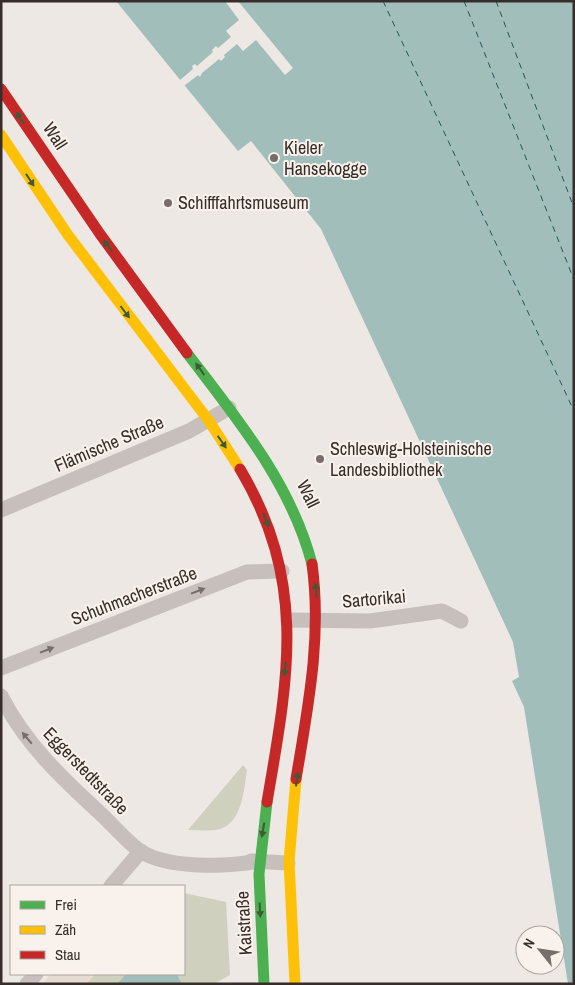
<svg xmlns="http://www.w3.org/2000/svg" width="575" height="985" viewBox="0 0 575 985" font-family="'Archivo Narrow',sans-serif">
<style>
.green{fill:#cfd1be}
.plaza{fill:#e6dbd1}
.water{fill:#a1bebb}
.pier{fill:#ede8e3}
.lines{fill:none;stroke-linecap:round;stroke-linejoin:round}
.ferry{stroke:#225655;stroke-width:1;stroke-dasharray:6 5;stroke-linecap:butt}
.street{stroke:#c6bfbb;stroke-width:15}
.fast{stroke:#4caf50;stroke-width:11}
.slow{stroke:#ffc107;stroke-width:11}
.jam{stroke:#c62828;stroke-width:11}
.oneway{fill:#3e5a37}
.oneway2{fill:#776f6b}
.poi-dot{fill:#776e6b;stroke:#f9f1eb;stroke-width:2}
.labels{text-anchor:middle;stroke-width:4;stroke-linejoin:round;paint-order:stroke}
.street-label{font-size:18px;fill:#372d2a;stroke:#f9f1eb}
.poi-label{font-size:18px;fill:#372d2a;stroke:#f9f1eb;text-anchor:start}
</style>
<rect width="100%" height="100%" fill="#ede8e3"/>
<g class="green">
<path d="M 243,765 L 247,770 C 244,790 242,826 216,830 C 207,831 197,830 188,830 Z"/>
<path d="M 184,893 L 226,902 L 230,975 L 214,984 L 182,984 L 177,974 L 184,974 Z"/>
<path d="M 95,974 L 126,974 L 117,984 L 86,984 Z"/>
</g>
<path class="plaza" d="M 51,974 L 95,974 L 86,984 L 42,984 Z"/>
<g class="water">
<path d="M 116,1 L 574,1 L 574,984 L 568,984 L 524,707 L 512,681 L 519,677 L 513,642 L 321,229 L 251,141 L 238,151 Z"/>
<path d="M 126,974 L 177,974 L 182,984 L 117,984 Z"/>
</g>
<path class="pier" d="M 225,1 L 238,1 L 293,68 L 285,75 L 256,40 L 243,51 L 237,44 L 224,55 L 225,57 L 221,61 L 219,59 L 202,73 L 200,77 L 198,75 L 184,86 L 180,80 L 193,69 L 192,66 L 195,64 L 197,66 L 213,52 L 212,50 L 216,46 L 218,48 L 231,37 L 226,31 L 239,20 Z"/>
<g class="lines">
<g class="ferry">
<path d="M 383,1 L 574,411"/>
<path d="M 464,1 L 574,280"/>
<path d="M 496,1 L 574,208"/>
<path d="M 573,1 L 574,3"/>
</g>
<g class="street">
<path d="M 1,510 L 189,431 L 229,408"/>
<path d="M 288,620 L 370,621 L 442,611 L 461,621"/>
<path d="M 1,668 L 247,572 L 282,571"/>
<path d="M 1,696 C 26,745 62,778 101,814 C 114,826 126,841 140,851 C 168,869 228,867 260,861"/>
<path d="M 251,861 L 288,863"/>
<path d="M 111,886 L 141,851"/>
<path d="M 27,984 L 36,974"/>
</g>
<g class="fast">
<path d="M 187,353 C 237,419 291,483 312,564"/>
<path d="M 264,984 L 259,874 L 267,802"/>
</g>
<g class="slow">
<path d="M 1,135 L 68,235 L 209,421 L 240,469"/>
<path d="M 295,984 L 289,861 L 296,779"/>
</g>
<g class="jam">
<path d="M 1,89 L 100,234 L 187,353"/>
<path d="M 240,469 C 308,583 288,679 267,802"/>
<path d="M 296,779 C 308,707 322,637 312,564"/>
</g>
</g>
<defs><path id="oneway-solid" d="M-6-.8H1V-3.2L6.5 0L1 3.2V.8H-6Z" transform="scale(1.25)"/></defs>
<g class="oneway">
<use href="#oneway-solid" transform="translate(20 118) rotate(-123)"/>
<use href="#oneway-solid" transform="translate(30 180) rotate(57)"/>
<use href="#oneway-solid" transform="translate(108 246) rotate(-127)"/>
<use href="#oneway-solid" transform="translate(125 312) rotate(53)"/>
<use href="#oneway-solid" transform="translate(200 369) rotate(-126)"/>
<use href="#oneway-solid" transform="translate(222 442) rotate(55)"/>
<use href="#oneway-solid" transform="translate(266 520) rotate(68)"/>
<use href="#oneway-solid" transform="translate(316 590) rotate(-95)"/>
<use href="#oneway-solid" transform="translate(285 669) rotate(95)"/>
<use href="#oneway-solid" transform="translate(297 779) rotate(-82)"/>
<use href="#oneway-solid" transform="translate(263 830) rotate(100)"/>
<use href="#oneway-solid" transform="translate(260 910) rotate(87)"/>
</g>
<g class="oneway2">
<use href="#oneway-solid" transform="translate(198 591) rotate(-21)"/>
<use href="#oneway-solid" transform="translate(47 650) rotate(-21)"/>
<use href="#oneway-solid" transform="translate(27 738) rotate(-130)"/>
</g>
<g class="poi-dot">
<circle cx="274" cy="158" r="5"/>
<circle cx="168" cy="203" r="5"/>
<circle cx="320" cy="459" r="5"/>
</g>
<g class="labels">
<g class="street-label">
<text transform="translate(55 136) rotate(57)" y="6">Wall</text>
<text transform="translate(109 444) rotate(-23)" y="6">Flämische Straße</text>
<text transform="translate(308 494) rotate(64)" y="6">Wall</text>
<text transform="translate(134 596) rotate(-21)" y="6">Schuhmacherstraße</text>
<text transform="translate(374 599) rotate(-5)" y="6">Sartorikai</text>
<text transform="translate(86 771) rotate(46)" y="6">Eggerstedtstraße</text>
<text transform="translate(244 923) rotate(-93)" y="6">Kaistraße</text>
</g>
<g class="poi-label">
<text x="284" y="154">Kieler<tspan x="284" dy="21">Hansekogge</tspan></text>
<text x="178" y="209">Schifffahrtsmuseum</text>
<text x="330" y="455">Schleswig-Holsteinische<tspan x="330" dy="21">Landesbibliothek</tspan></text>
</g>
</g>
<rect width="575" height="985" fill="none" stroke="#372d2a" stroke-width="5"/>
<rect x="10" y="885" width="175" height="90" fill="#f9f1eb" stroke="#aba39e"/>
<rect x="20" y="901" width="25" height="8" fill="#4caf50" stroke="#aba39e"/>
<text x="55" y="910" font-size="15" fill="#372d2a">Frei</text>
<rect x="20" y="926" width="25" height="8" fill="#ffc107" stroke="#aba39e"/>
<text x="55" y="935" font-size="15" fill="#372d2a">Zäh</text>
<rect x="20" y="951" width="25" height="8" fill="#c62828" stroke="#aba39e"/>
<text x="55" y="960" font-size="15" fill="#372d2a">Stau</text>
<g transform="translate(540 950) rotate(300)"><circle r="24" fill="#f9f1eb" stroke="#aba39e"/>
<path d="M0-4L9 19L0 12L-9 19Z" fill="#776e6b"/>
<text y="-8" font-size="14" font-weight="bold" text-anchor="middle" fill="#372d2a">N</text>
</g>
</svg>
